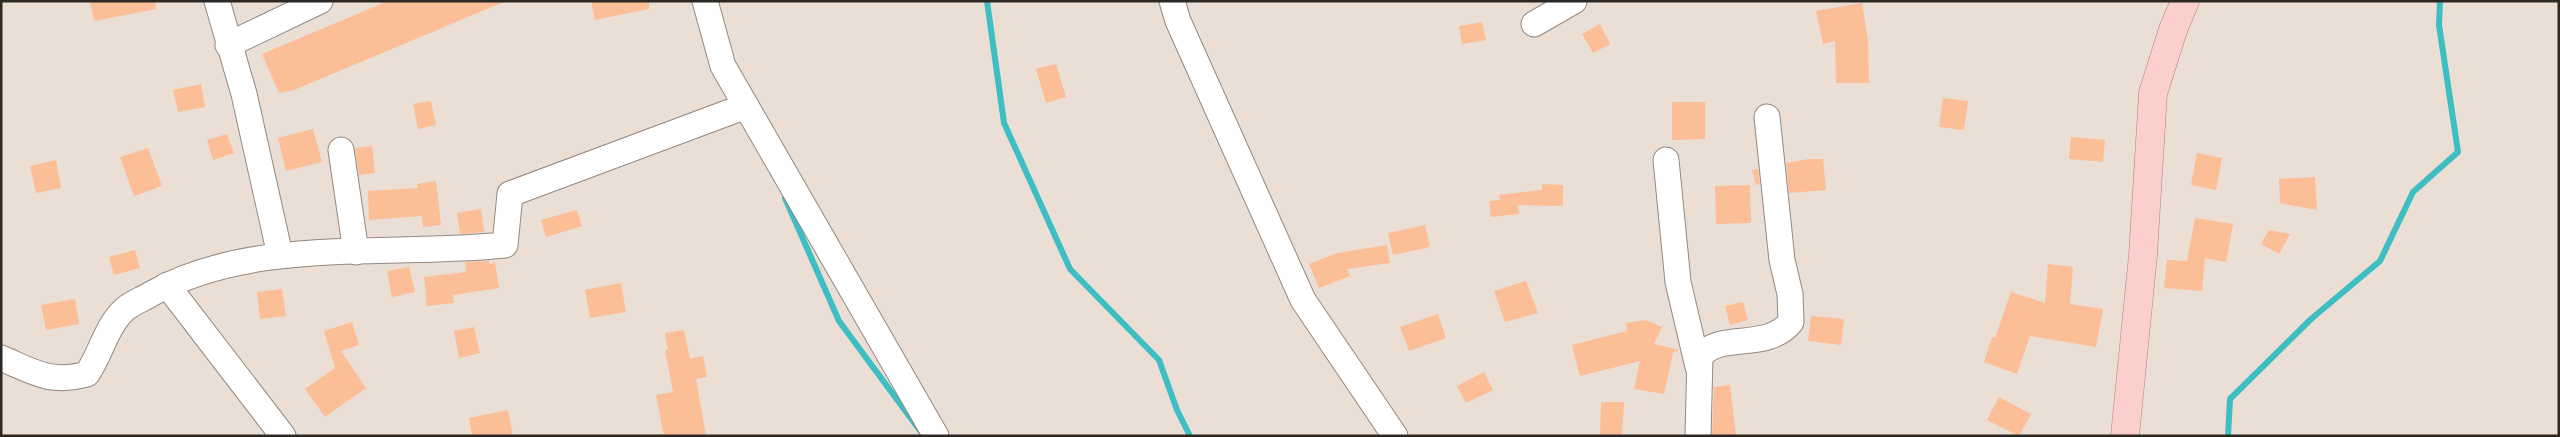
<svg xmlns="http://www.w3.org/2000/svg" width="2560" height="437" viewBox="0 0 2560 437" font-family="'DM Sans',sans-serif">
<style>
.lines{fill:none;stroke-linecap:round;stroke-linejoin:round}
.stream{stroke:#3cbec3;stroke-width:6}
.building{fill:#fbbe97}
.minor-casing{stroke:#948880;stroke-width:27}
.major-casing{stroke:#b1807a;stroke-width:29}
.minor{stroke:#fff;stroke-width:25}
.major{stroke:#fbcfcb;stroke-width:28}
</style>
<rect width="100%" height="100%" fill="#ebded5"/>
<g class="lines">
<g class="stream">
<path d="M 987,1 L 1004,123 L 1070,269 L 1159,360 L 1177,410 L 1190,436"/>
<path d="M 785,198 L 839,321 L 921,432"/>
<path d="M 2228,436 L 2230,399 L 2311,319 L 2380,261 L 2413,192 L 2458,152 L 2439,25 L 2440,1"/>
</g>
</g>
<g class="building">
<path d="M 90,1 L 155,1 L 156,9 L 94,21 Z"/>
<path d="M 388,1 L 506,1 L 294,90 L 279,93 L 262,54 Z"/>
<path d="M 591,1 L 649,1 L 649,9 L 595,20 Z"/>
<path d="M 1862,3 L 1868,41 L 1869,83 L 1836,83 L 1835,41 L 1823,44 L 1816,11 Z"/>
<path d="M 1482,22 L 1486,40 L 1462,44 L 1459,26 Z"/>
<path d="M 1600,24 L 1610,44 L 1593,53 L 1582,34 Z"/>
<path d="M 1056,64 L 1066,97 L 1046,103 L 1036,69 Z"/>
<path d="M 201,84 L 205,107 L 178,112 L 173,90 Z"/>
<path d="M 1943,98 L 1968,101 L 1964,130 L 1939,127 Z"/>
<path d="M 431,101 L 436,125 L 418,129 L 413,104 Z"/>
<path d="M 1672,102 L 1705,102 L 1705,139 L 1672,140 Z"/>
<path d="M 313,129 L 322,162 L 286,171 L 278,138 Z"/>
<path d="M 227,134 L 234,153 L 213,160 L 207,140 Z"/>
<path d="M 2071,137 L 2105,140 L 2103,162 L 2069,159 Z"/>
<path d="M 372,146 L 375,173 L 359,175 L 355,148 Z"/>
<path d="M 148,148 L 162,186 L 134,196 L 120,157 Z"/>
<path d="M 2197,153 L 2222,158 L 2216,190 L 2191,185 Z"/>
<path d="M 1809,159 L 1823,159 L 1826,190 L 1789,193 L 1786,163 Z"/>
<path d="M 56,160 L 61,188 L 36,193 L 30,166 Z"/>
<path d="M 1758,169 L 1760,184 L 1756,185 L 1752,170 Z"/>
<path d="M 2315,177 L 2317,210 L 2280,203 L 2279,179 Z"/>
<path d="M 436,181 L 441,225 L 423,227 L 422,216 L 369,220 L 368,191 L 418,188 L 417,184 Z"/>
<path d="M 1542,184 L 1563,185 L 1563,206 L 1518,205 L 1519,214 L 1491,217 L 1489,201 L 1500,200 L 1499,195 L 1542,190 Z"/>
<path d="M 1750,185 L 1751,223 L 1716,224 L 1715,186 Z"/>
<path d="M 481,209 L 484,232 L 460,234 L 457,213 Z"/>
<path d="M 577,210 L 582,226 L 546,237 L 541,220 Z"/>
<path d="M 2195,218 L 2233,224 L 2226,262 L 2205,258 L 2202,291 L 2164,288 L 2167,260 L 2187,261 Z"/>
<path d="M 1425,225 L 1430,247 L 1393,255 L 1388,233 Z"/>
<path d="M 2269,230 L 2290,234 L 2279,254 L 2261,244 Z"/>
<path d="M 1387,245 L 1390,263 L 1347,269 L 1350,276 L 1319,288 L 1309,264 L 1337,253 Z"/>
<path d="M 135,250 L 140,268 L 114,275 L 109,257 Z"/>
<path d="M 489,261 L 490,264 L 495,263 L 499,288 L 453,295 L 454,303 L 427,306 L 424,277 L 466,272 L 465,262 Z"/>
<path d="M 2048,264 L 2073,267 L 2070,304 L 2103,309 L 2096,347 L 2030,336 L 2017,374 L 1984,362 L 1992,337 L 1995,338 L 2011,292 L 2045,303 Z"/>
<path d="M 409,267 L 415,292 L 392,297 L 387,271 Z"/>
<path d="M 1526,281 L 1538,313 L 1505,322 L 1494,291 Z"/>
<path d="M 621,283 L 626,312 L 590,318 L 585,290 Z"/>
<path d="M 282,289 L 286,316 L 260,319 L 257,292 Z"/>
<path d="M 75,299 L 79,324 L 46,330 L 41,305 Z"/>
<path d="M 1743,302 L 1748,320 L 1730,325 L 1725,306 Z"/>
<path d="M 1438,314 L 1446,338 L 1409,351 L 1400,327 Z"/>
<path d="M 1811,316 L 1844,319 L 1841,345 L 1808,341 Z"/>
<path d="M 1646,320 L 1662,327 L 1654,344 L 1679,350 L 1673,353 L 1664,394 L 1634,389 L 1640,361 L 1580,376 L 1572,345 L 1627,331 L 1626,323 Z"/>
<path d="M 352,322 L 359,345 L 341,351 L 366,388 L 325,417 L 305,389 L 335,368 L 324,331 Z"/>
<path d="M 474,327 L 480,353 L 459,358 L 454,331 Z"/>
<path d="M 684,330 L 690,359 L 703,356 L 707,377 L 696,379 L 706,436 L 664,436 L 656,395 L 673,392 L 665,350 L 668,350 L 665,333 Z"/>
<path d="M 1484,372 L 1493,390 L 1466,403 L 1457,386 Z"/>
<path d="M 1730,385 L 1736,436 L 1712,436 L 1714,387 Z"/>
<path d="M 1999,397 L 2031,414 L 2019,436 L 1987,420 Z"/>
<path d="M 1601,402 L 1624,402 L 1622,436 L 1600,436 Z"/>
<path d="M 508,410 L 513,436 L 472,436 L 469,418 Z"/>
</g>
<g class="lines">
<g class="minor-casing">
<g id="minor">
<path d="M 217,1 L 244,94 L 280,255"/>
<path d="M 705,1 L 723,66 L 936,436"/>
<path d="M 1172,1 L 1178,21 L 1303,300 L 1395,436"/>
<path d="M 1534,24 L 1574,1"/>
<path d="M 228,45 L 320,1"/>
<path d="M 341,150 L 356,252"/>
<path d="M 1666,160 L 1678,282 L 1698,367"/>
<path d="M 167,285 L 283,436"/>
<path d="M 1,358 C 34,372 50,384 87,374 C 101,354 106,326 125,309 C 132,303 143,299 151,294 C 253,236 391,257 505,245 L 510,194 L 746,106"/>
<path d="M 1698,436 L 1700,356 C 1721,331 1766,352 1791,322 L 1790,294 L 1782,260 L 1767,117"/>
</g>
</g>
<g class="major-casing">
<path id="major" d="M 2125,436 L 2143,255 L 2153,93 L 2173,30 L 2185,1"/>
</g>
<use href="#minor" class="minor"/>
<use href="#major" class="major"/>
</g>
<rect width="2560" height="437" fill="none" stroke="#2c2824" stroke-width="5"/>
</svg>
